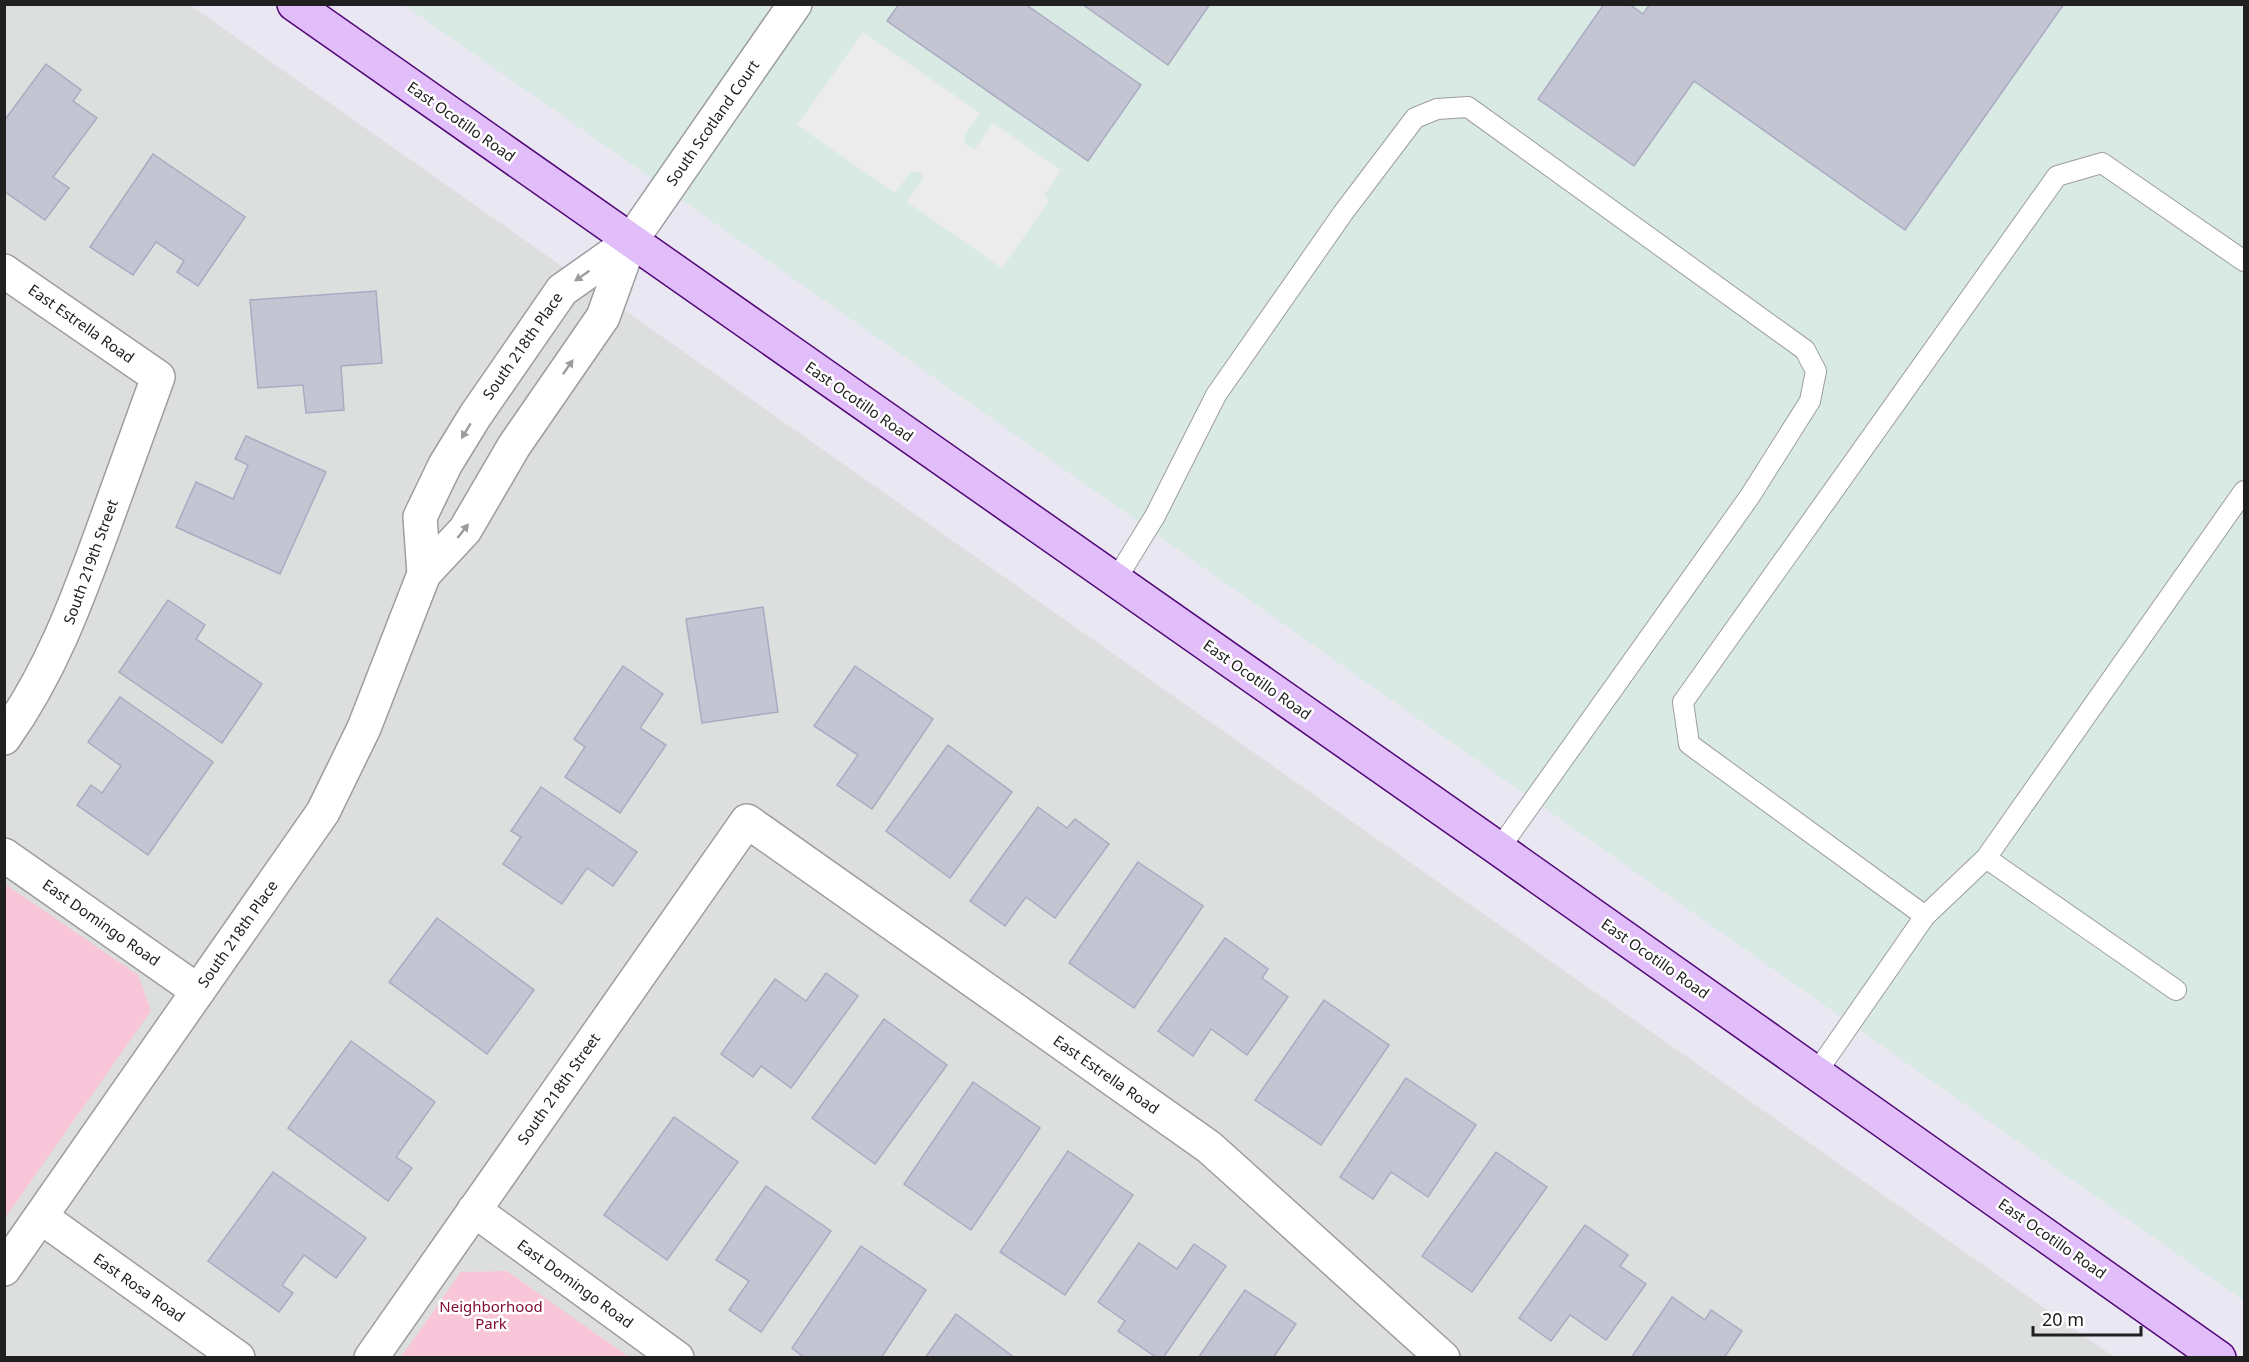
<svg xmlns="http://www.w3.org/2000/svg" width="2249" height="1362" viewBox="0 0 2249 1362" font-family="'Noto Sans',sans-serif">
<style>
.residential{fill:#dddede}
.industrial{fill:#d9eae5}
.park{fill:#f9c6d9}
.parking{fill:#ececec}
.building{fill:#c4c5d3;stroke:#aaaac2;stroke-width:1.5}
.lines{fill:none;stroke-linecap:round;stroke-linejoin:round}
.lane-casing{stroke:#9d9d9d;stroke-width:22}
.street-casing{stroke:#9d9d9d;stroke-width:36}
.secondary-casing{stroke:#510778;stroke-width:36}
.lane{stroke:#fff;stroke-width:20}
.street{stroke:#fff;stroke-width:33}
.secondary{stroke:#e1bdf9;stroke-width:33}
.oneway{fill:#9b9b9b}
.labels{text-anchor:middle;stroke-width:5;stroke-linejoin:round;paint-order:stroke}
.street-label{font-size:15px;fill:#202020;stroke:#fff}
.park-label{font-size:15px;fill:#800d37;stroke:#fff}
</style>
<rect width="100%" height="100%" fill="#e9e7f1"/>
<path class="residential" d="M 5,4 L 190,5 L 2114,1357 L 5,1358 Z"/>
<path class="industrial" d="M 404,5 L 2244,5 L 2244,1301 L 594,138 Z"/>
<g class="park">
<path d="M 5,884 L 138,975 L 151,1011 L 5,1218 Z"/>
<path d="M 507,1271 L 629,1357 L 401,1357 L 461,1272 Z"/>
</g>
<path class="parking" d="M 863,32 L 980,113 L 964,136 L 966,145 L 975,149 L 993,123 L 1061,170 L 1044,195 L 1049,201 L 1002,268 L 907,202 L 923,179 L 921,172 L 911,171 L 895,193 L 797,125 Z"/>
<g class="building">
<path d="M 899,4 L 1025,4 L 1141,85 L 1088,161 L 887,21 Z"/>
<path d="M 1082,4 L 1210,4 L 1168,65 Z"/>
<path d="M 1604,4 L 1629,4 L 1643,14 L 1650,4 L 2064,4 L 1905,230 L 1694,81 L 1634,166 L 1538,99 Z"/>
<path d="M 46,64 L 81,90 L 73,101 L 97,118 L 53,177 L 69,188 L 45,220 L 4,191 L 4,121 Z"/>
<path d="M 153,154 L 245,217 L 198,286 L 177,272 L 184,261 L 156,242 L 133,275 L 90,247 Z"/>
<path d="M 376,291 L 382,363 L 341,366 L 344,410 L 306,413 L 303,385 L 258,388 L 250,300 Z"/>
<path d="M 246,436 L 326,472 L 280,574 L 176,527 L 196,482 L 233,499 L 248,465 L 235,459 Z"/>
<path d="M 168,600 L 205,625 L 196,639 L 262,684 L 222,743 L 119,672 Z"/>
<path d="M 763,607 L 778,712 L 702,723 L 686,619 Z"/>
<path d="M 623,666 L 663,694 L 640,728 L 666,745 L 620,813 L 565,777 L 585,747 L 574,739 Z"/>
<path d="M 855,666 L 933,719 L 872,809 L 837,785 L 858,755 L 814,726 Z"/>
<path d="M 120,697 L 213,762 L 148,855 L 77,805 L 91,785 L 102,793 L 121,766 L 88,742 Z"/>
<path d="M 948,745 L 1012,792 L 950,878 L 886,831 Z"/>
<path d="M 541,787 L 637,852 L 613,886 L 587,868 L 562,904 L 503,864 L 521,837 L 511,831 Z"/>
<path d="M 1038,807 L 1067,828 L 1075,819 L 1109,844 L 1055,918 L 1026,897 L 1005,926 L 970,901 Z"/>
<path d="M 1138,862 L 1203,906 L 1134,1008 L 1069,963 Z"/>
<path d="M 437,918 L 534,990 L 487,1054 L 389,982 Z"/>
<path d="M 1225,938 L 1268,969 L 1262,978 L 1288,997 L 1247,1055 L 1211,1029 L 1193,1056 L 1158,1031 Z"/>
<path d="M 826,973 L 858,996 L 791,1088 L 761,1066 L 753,1077 L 721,1054 L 775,979 L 806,1001 Z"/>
<path d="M 1324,1000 L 1389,1045 L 1321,1145 L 1255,1100 Z"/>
<path d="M 884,1019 L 947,1065 L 875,1164 L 812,1118 Z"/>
<path d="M 351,1041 L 435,1102 L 396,1157 L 412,1168 L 388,1201 L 288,1128 Z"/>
<path d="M 1406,1078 L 1476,1125 L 1428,1197 L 1391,1172 L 1373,1199 L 1340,1177 Z"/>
<path d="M 973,1082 L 1040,1128 L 971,1230 L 904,1184 Z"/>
<path d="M 674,1117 L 738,1162 L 667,1260 L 604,1215 Z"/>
<path d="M 1068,1151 L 1133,1195 L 1065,1295 L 1000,1252 Z"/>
<path d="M 1496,1152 L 1547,1187 L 1472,1292 L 1422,1256 Z"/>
<path d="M 273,1172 L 366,1238 L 336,1278 L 304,1255 L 282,1285 L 293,1293 L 279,1312 L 208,1261 Z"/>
<path d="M 766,1186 L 831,1231 L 761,1332 L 729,1310 L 749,1281 L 716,1260 Z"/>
<path d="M 1585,1225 L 1628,1255 L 1620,1266 L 1646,1284 L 1606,1340 L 1570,1315 L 1551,1341 L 1519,1318 Z"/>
<path d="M 1139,1243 L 1177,1269 L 1194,1244 L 1226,1266 L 1163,1358 L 1157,1358 L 1118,1331 L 1125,1321 L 1098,1302 Z"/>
<path d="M 861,1246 L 926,1290 L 881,1358 L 805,1358 L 792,1348 Z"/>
<path d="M 1245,1290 L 1296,1324 L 1273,1358 L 1198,1358 Z"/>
<path d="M 1672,1297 L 1705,1320 L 1711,1310 L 1742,1331 L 1724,1358 L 1631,1358 Z"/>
<path d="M 956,1314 L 1015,1358 L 925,1358 Z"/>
</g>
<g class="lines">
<g class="lane-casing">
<g id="lane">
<path d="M 1115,581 L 1155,516 L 1216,395 L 1343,213 L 1415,118 L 1437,109 L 1468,107 L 1805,350 L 1816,371 L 1810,401 L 1750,496 L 1499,849"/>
<path d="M 1986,858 L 2176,990"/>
<path d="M 1925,916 L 1689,744 L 1683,702 L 2057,176 L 2102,163 L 2244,261"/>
<path d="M 1816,1073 L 1925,916 L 1986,858 L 2244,491"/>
</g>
</g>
<g class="street-casing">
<g id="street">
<path d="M 4,271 L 158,377 C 139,429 121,480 102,532 C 75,606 50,673 4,738"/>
<path d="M 424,574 L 420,517 L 445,465 L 475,416 L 562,290 L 630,242"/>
<path d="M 4,855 L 198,991"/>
<path d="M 474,1210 L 677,1358"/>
<path d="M 41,1217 L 238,1358"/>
<path d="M 4,1269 L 323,812 L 364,728 L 424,574 L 465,530 L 514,446 L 603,317 L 630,242 L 795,4"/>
<path d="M 371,1358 L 747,821 L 1209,1147 L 1443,1358"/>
</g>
</g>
<g class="secondary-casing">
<path id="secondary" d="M 294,4 L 1499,849 L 2219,1358"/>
</g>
<use href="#lane" class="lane"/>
<use href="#street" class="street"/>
<use href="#secondary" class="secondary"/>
</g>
<defs><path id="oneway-solid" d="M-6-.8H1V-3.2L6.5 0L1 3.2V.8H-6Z" transform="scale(1.5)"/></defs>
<g class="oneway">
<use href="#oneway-solid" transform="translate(582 276) rotate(145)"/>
<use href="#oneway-solid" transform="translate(568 367) rotate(-55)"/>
<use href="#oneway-solid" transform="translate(466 431) rotate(121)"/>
<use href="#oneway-solid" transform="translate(463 531) rotate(-52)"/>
</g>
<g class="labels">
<g class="street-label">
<text transform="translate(461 122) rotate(35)" y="5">East Ocotillo Road</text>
<text transform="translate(713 123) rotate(-55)" y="5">South Scotland Court</text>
<text transform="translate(81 324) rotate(35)" y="5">East Estrella Road</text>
<text transform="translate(523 346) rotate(-55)" y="5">South 218th Place</text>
<text transform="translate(859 402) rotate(35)" y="5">East Ocotillo Road</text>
<text transform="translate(91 562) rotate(-70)" y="5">South 219th Street</text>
<text transform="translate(1257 680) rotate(35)" y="5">East Ocotillo Road</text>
<text transform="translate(101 923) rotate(35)" y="5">East Domingo Road</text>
<text transform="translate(238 934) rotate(-55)" y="5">South 218th Place</text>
<text transform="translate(1655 959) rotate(35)" y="5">East Ocotillo Road</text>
<text transform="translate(1106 1075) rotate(35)" y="5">East Estrella Road</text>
<text transform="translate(559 1089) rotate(-55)" y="5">South 218th Street</text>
<text transform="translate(2052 1239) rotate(35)" y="5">East Ocotillo Road</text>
<text transform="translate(575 1284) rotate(36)" y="5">East Domingo Road</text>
<text transform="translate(139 1288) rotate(35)" y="5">East Rosa Road</text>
</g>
<g class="park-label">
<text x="491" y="1312">Neighborhood<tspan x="491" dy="17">Park</tspan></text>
</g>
</g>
<rect width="2249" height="1362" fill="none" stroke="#202020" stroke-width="12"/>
<path d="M2033 1326v9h108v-9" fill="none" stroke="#202020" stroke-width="3"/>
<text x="2042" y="1326" font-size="18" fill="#202020" stroke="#ffffff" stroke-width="4.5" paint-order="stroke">20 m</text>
</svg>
